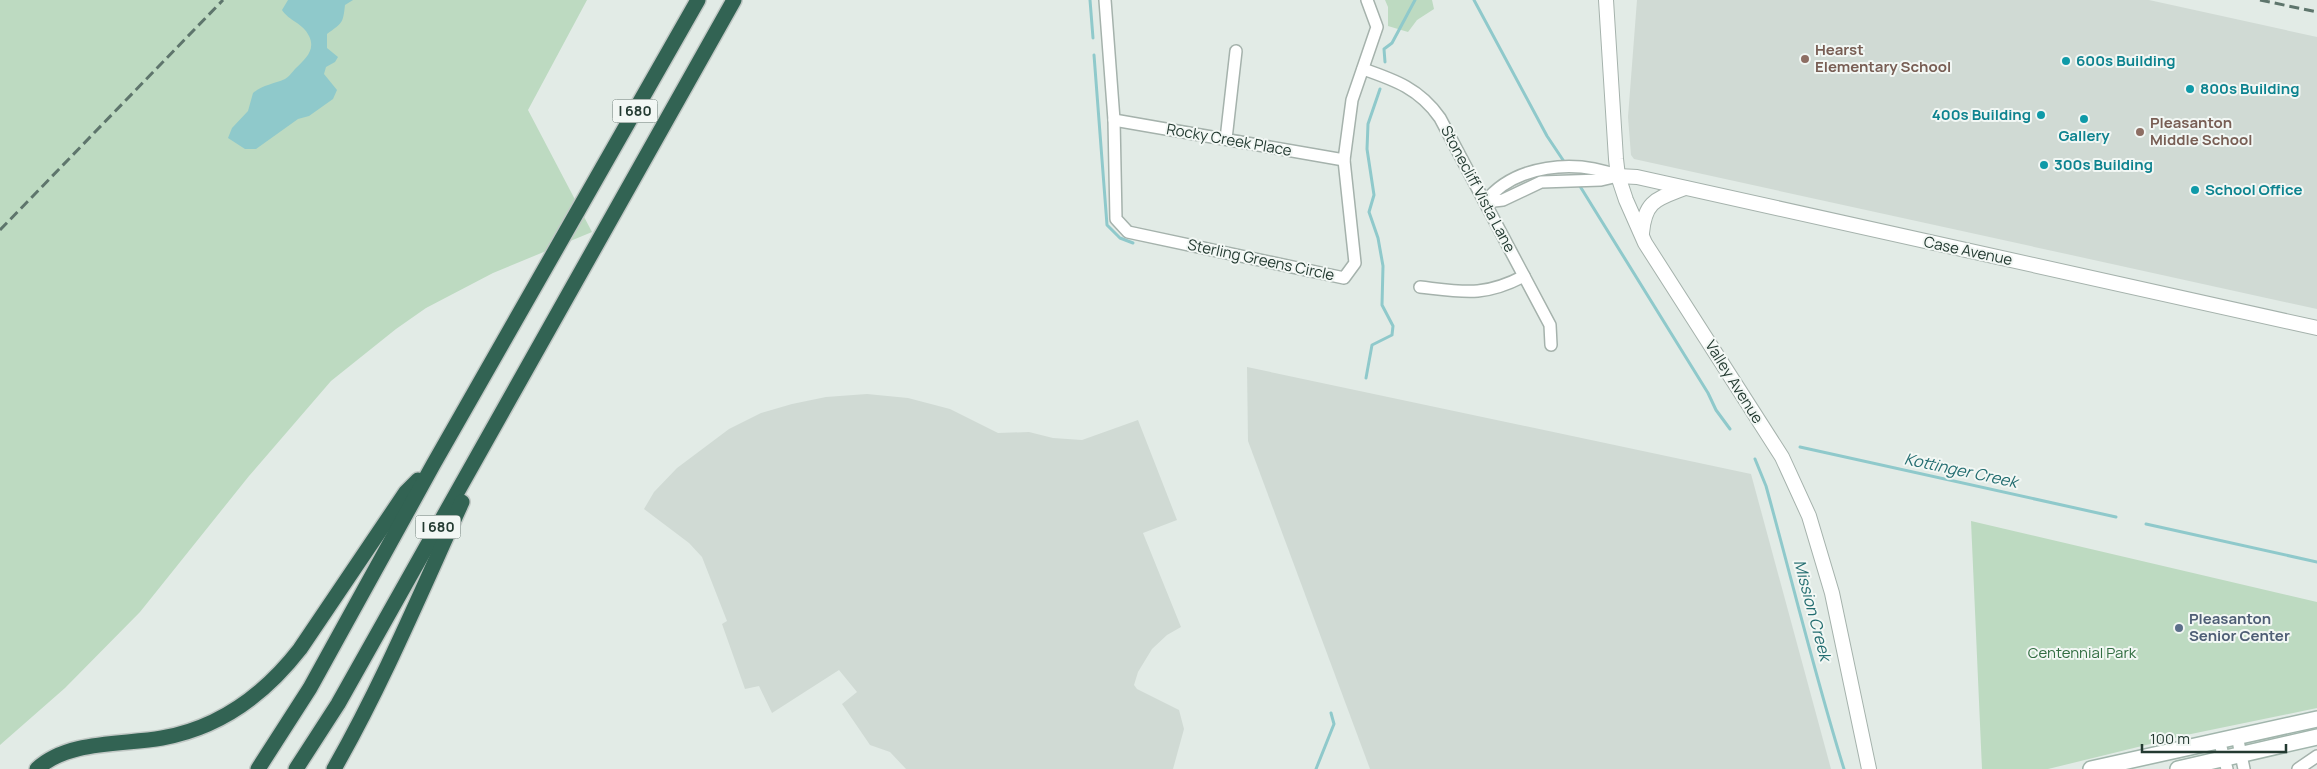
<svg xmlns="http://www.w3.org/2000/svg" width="2317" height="769" viewBox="0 0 2317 769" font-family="Manrope,sans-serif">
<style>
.built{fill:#d0dad4}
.green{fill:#bddac1}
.water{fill:#8fc9cb}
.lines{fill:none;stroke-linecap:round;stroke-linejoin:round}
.stream{stroke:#8fc9cb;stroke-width:3}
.minor-casing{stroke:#a5b2ac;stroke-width:14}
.tertiary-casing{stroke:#a5b2ac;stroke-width:16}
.secondary-casing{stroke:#a1b5ac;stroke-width:18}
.motorway-casing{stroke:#c1c8c5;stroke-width:18}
.minor{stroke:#fff;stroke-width:11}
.tertiary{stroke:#fff;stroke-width:14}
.secondary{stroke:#fff;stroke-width:15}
.motorway{stroke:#326353;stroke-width:15}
.rail{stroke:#5e756c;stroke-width:3;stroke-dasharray:10 5;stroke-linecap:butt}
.education-dot{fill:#8d6e63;stroke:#f2f7f4;stroke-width:2}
.culture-dot{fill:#0f9aa8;stroke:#f2f7f4;stroke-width:2}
.service-dot{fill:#5c6f8a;stroke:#f2f7f4;stroke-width:2}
.labels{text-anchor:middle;stroke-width:4;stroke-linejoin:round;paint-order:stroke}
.shield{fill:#f2f7f4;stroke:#61736c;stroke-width:1}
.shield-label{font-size:14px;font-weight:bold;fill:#233a31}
.education-label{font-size:15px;font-weight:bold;fill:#785e54;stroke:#f2f7f4;text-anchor:start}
.culture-label{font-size:15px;font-weight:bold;fill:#0d838f;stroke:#f2f7f4;text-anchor:start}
.street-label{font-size:15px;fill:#233a31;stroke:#f2f7f4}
.service-label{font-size:15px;font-weight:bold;fill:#4e5e75;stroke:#f2f7f4;text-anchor:start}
.park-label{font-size:15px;fill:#316d41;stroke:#f2f7f4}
.water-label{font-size:16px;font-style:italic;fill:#236d70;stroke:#f2f7f4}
</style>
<rect width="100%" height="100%" fill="#e2ebe6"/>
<g class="built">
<path d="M 1637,0 L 2149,0 L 2317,37 L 2317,309 L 1634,159 L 1631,155 L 1628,117 Z"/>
<path d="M 1247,367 L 1751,474 L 1831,769 L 1370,769 L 1248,441 Z"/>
<path d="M 867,394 L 908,398 L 950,409 L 998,433 L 1029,432 L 1053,438 L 1082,440 L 1138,420 L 1177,520 L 1143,533 L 1181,627 L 1167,635 L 1152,649 L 1138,672 L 1134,685 L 1137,689 L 1179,710 L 1184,729 L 1173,769 L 906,769 L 890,752 L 870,745 L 842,704 L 857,692 L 839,670 L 772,713 L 759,686 L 745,689 L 722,624 L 727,621 L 702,557 L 689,543 L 644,509 L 654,492 L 677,468 L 729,429 L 761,413 L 792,404 L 826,397 Z"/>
</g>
<g class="green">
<path d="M 0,0 L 587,0 L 528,110 L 592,232 L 493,273 L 426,308 L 396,329 L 331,381 L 249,476 L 140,612 L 65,688 L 0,745 Z"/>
<path d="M 1385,0 L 1432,0 L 1434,9 L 1417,20 L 1408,32 L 1388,26 L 1388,7 Z"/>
<path d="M 1971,521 L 2317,602 L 2317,708 L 2191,734 L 2048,769 L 1982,769 Z"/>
</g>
<path class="water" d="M 288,0 L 353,0 L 345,5 C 343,24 342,23 327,34 L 327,48 L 338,57 L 335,62 L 326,67 L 324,74 L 337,90 L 333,99 L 309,116 L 298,119 L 256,149 L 245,149 L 228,138 L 232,128 L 248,111 L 253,93 C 262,85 274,84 285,79 C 289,77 292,72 296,68 C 305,59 316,50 309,36 C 303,23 289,21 282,10 Z"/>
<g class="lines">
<g class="stream">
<path d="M 1090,0 L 1093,38"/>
<path d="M 1474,0 L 1547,136 L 1565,163"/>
<path d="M 1094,55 L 1107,225 L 1120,238 L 1133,243"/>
<path d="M 1385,62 L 1384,49 L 1392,43 L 1415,0"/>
<path d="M 1578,183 L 1708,393 L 1716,410 L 1730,429"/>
<path d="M 1366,378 L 1372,345 L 1392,335 L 1393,326 L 1382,305 L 1383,266 L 1378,238 L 1369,212 L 1374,195 L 1367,149 L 1368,124 L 1380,89"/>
<path d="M 1800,447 L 2116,517"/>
<path d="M 1755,459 L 1766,486 C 1792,580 1815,676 1844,769"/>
<path d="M 2146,524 L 2317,562"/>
<path d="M 1316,769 L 1334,724 L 1331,713"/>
</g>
<g class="minor-casing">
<g id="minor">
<path d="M 1105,0 L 1114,120 L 1116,219 L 1128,232 L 1344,278 L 1355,263 L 1344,160 L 1352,100 L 1377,27 L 1367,0"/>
<path d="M 1363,69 C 1395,80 1420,89 1440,118 L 1550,325 L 1551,345"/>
<path d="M 1114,120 L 1344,160"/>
<path d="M 1226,139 L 1236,51"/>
<path d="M 1485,202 C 1515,164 1575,159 1618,176"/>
<path d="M 1485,202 L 1503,200 L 1541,182 L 1601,180 L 1618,176"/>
<path d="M 1420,287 C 1464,292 1484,297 1524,276"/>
<path d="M 2237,736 L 2244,769"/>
<path d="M 2219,740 L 2227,769"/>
<path d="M 2298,769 L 2317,756"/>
</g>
</g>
<g class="tertiary-casing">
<g id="tertiary">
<path d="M 1606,0 L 1616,159 L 1618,176 L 1626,200 L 1645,243 L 1782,457 L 1809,516 L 1832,593 L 1869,769"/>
<path d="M 1618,176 L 1637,177 L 2317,328"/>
<path d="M 1642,233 C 1645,200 1657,199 1685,188"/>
</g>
</g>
<g class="secondary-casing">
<g id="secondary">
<path d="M 2091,769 L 2317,719"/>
<path d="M 2178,769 L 2317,737"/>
</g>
</g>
<g class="motorway-casing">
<g id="motorway">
<path d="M 37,769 C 68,740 123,745 162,738 C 219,728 265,694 300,649 L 406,492 L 418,480"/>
<path d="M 258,769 L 310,688 L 433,465 L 698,0"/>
<path d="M 296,769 L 338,704 L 734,0"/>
<path d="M 334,769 C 383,683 421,592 462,502"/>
</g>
</g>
<use href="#minor" class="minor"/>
<use href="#tertiary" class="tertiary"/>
<use href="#secondary" class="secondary"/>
<use href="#motorway" class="motorway"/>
<g class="rail">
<path d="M 2260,0 L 2317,12"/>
<path d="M 0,230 L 223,0"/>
</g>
</g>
<g class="education-dot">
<circle cx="1805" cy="59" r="5"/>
<circle cx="2140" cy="132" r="5"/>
</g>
<g class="culture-dot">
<circle cx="2066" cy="61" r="5"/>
<circle cx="2190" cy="89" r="5"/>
<circle cx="2041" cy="115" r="5"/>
<circle cx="2084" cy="119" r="5"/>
<circle cx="2044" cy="165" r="5"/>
<circle cx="2195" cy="190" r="5"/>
</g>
<circle class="service-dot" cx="2179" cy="628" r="5"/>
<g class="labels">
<g class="shield">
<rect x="612.5" y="99.5" width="45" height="23" rx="4"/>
<rect x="415.5" y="515.5" width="45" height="23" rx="4"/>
</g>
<g class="shield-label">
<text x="635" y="116">I 680</text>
<text x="438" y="532">I 680</text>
</g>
<g class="education-label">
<text x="1815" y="55">Hearst<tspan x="1815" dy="17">Elementary School</tspan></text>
<text x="2150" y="128">Pleasanton<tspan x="2150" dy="17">Middle School</tspan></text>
</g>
<g class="culture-label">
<text x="2076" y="66">600s Building</text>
<text x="2200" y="94">800s Building</text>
<text x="2031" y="120" text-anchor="end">400s Building</text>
<text x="2084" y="141" text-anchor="middle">Gallery</text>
<text x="2054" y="170">300s Building</text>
<text x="2205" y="195">School Office</text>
</g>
<g class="street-label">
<text transform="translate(1229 140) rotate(10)" y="5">Rocky Creek Place</text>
<text transform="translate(1478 189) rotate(62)" y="5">Stonecliff Vista Lane</text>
<text transform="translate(1968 251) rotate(12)" y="5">Case Avenue</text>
<text transform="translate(1261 260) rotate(12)" y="5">Sterling Greens Circle</text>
<text transform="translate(1734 382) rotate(58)" y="5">Valley Avenue</text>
</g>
<g class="service-label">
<text x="2189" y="624">Pleasanton<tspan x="2189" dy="17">Senior Center</tspan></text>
</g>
<g class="park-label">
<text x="2082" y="658">Centennial Park</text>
</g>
<g class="water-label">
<text transform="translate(1961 470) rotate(12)" y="6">Kottinger Creek</text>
<text transform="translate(1813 610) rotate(75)" y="6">Mission Creek</text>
</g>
</g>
<path d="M2142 744v8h144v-8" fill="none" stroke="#233a31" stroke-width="2.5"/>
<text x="2150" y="744" font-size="15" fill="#233a31" stroke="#f2f7f4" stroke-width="4" paint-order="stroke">100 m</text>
</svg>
